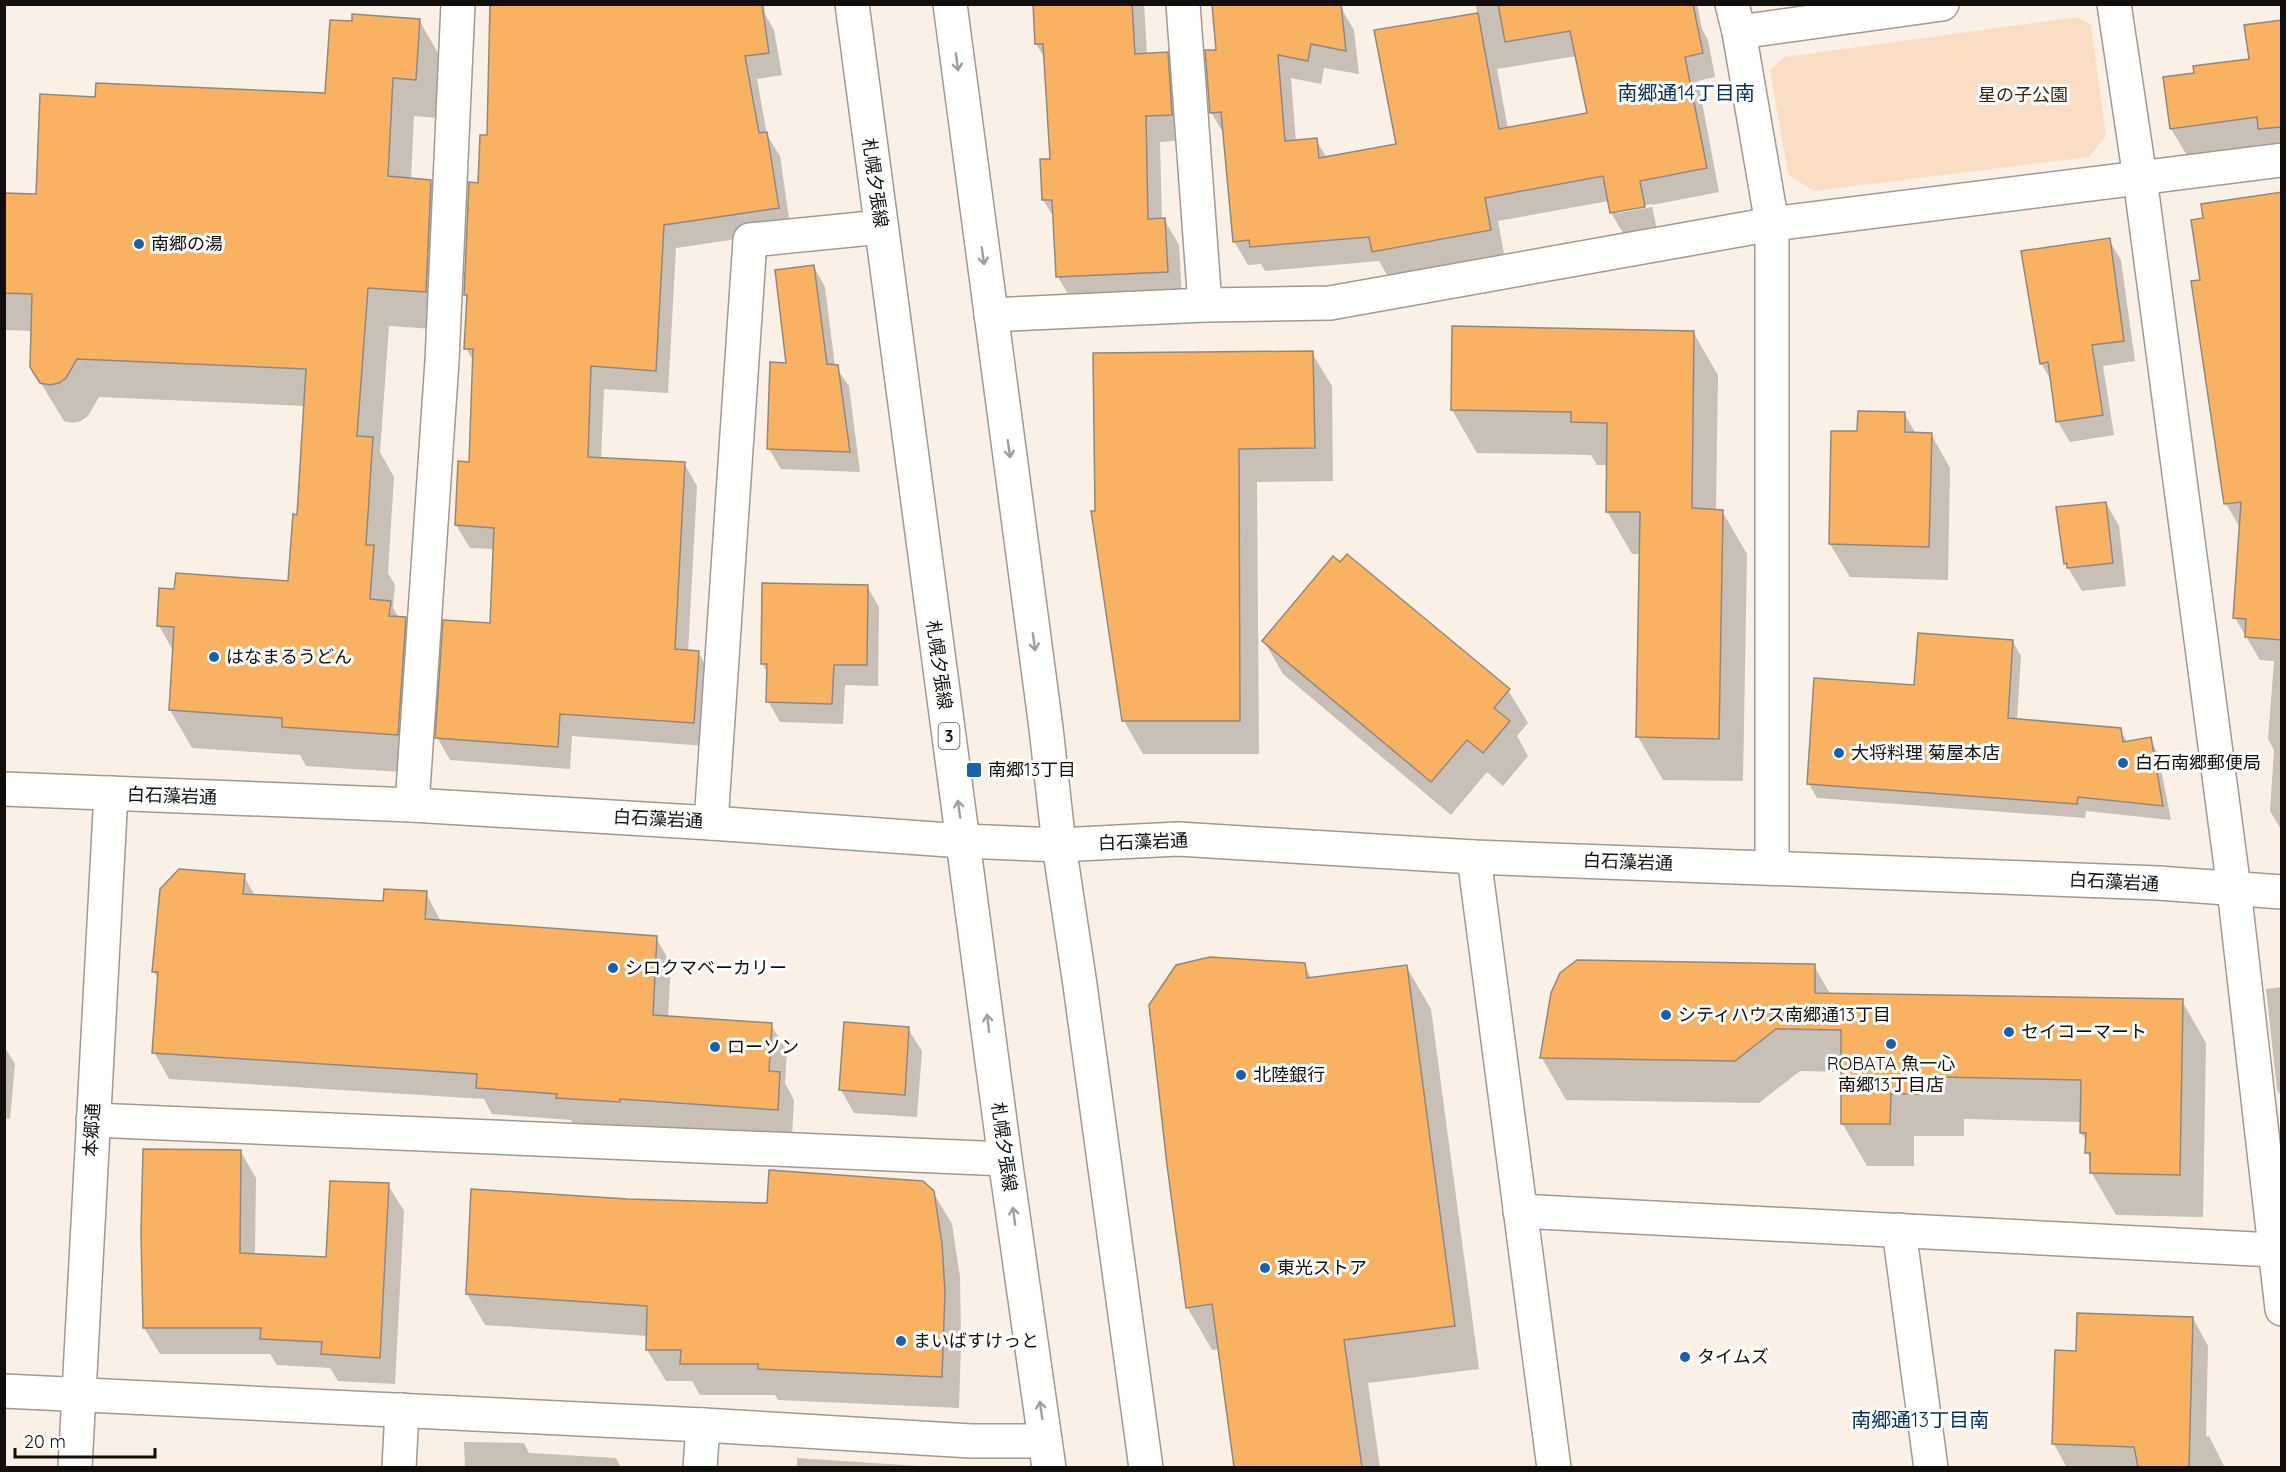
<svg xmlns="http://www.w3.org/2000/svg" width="2286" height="1472" viewBox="0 0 2286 1472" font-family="Quicksand,'Noto Sans JP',sans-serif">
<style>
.green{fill:#f9dec3}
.shadow{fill:#0003;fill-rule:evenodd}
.building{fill:#f9b262;stroke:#92887f;stroke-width:1.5}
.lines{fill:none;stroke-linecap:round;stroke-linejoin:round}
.minor-casing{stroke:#a39990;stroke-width:36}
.tertiary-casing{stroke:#a39990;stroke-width:36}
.secondary-casing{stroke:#a39990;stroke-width:36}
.primary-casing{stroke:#a39990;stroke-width:36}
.minor{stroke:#fff;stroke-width:33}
.tertiary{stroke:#fff;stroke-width:33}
.secondary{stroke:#fff;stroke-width:33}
.primary{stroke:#fff;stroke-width:33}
.oneway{stroke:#a09f9d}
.poi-dot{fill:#1761b0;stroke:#fff;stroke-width:2}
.labels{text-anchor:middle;stroke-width:6;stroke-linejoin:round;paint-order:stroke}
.shield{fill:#fff;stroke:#585654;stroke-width:1.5}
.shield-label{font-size:16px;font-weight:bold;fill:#110e0b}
.park-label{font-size:18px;fill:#402401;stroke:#fff}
.street-label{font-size:18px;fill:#110e0b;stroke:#fff}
.poi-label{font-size:18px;fill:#110e0b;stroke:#fff;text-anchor:start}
.neighbourhood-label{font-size:20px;fill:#002d5e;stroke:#fff}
</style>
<rect width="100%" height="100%" fill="#faf0e5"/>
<path class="green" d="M 2077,17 L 2091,25 L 2106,136 L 2089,157 L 1813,191 L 1788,174 L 1770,70 L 1785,57 Z"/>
<g class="shadow">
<path d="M 490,4 L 764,4 L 765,14 L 774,30 L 782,75 L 757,79 L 767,135 L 780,156 L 791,231 L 676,248 L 668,393 L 604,389 L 601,460 L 684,463 L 697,486 L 688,652 L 698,652 L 711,675 L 706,746 L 572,736 L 570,769 L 450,760 L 437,737 L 491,624 L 495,549 L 470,548 L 456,525 L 471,463 L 474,362 L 466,348 L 468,299 L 465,294 L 479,185 L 488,136 Z"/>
<path d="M 1034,4 L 1144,4 L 1147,55 L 1167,54 L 1182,80 L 1186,140 L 1160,142 L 1162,220 L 1164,219 L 1179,245 L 1182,298 L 1073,303 L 1058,277 L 1055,219 L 1043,200 L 1052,160 L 1046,60 L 1036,44 Z"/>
<path d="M 1476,4 L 1697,4 L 1702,29 L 1708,40 L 1715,77 L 1698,81 L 1719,192 L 1652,205 L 1657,230 L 1625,236 L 1611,213 L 1609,201 L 1498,221 L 1504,254 L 1387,275 L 1379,261 L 1265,271 L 1261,264 L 1248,265 L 1234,241 L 1225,136 L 1211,112 L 1217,51 L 1340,6 L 1354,30 L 1359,74 L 1324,68 L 1321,84 L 1291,78 L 1296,142 L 1316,140 L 1327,158 L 1397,145 L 1376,31 L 1477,12 ZM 1577,56 L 1589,114 L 1508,129 L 1497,69 ZM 1652,204 L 1652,207 L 1618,213 L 1618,210 Z"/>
<path d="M 419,20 L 441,58 L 438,118 L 414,116 L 411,180 L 430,181 L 453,219 L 448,330 L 389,326 L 380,452 L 394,477 L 388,573 L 395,585 L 393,608 L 399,618 L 405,619 L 427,657 L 419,773 L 306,766 L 300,755 L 192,748 L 170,710 L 174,652 L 159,626 L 176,591 L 290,583 L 299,516 L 305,406 L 99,397 L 88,416 L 81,421 L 73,423 L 64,421 L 31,367 L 32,331 L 4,330 L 4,195 L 38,196 L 97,98 L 326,94 Z"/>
<path d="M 2282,22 L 2282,150 L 2191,162 L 2171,129 L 2251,60 Z"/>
<path d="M 2282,194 L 2282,831 L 2270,811 L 2274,750 L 2268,739 L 2274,661 L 2260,660 L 2235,618 L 2241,526 L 2239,526 L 2226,504 L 2202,281 L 2205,220 Z"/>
<path d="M 2109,240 L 2121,260 L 2135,361 L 2103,366 L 2114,435 L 2070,442 L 2058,422 L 2052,382 L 2041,363 Z"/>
<path d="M 814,267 L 825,287 L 835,366 L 849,386 L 860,472 L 781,469 L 769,449 L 787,364 Z"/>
<path d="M 1693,332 L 1718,375 L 1716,511 L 1722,511 L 1747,554 L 1743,781 L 1663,780 L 1638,737 L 1640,554 L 1632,554 L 1607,511 L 1608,465 L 1597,465 L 1591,455 L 1477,453 L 1452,410 Z"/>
<path d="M 1312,353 L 1332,386 L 1333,481 L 1257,482 L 1259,754 L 1143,754 L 1124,721 L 1096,513 Z"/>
<path d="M 1904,413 L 1916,434 L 1931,434 L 1950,468 L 1948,580 L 1850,577 L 1830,544 L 1858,433 Z"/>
<path d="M 2106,503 L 2119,526 L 2126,586 L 2082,591 L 2065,563 Z"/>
<path d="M 867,586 L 879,607 L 878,686 L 845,685 L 843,724 L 780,722 L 768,701 L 768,674 L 762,663 Z"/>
<path d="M 1264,641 L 1508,690 L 1528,723 L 1517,736 L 1528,756 L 1503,786 L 1487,772 L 1451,815 L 1283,674 Z"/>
<path d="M 2013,642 L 2021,656 L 2017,720 L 2120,730 L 2128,743 L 2150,739 L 2158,754 L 2171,820 L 2086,811 L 2085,818 L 1817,798 L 1809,784 L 1916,687 Z"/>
<path d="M 244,876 L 255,896 L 384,902 L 426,893 L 441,922 L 656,938 L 671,964 L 668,1018 L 771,1025 L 787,1051 L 785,1083 L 794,1100 L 792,1136 L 634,1125 L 634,1128 L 573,1124 L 571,1120 L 492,1114 L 484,1099 L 169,1079 L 154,1052 L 159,981 L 154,972 Z"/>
<path d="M 1304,965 L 1312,979 L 1406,966 L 1431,1009 L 1479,1369 L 1368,1383 L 1380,1468 L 1236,1468 L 1220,1349 L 1212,1350 L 1187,1307 Z"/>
<path d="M 1814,966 L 1831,995 L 2182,1001 L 2206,1043 L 2203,1217 L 2116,1215 L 2091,1172 L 2091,1160 L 2087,1152 L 2087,1142 L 2081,1133 L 2081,1122 L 1964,1119 L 1964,1136 L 1914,1136 L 1914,1166 L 1867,1166 L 1842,1123 L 1842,1072 L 1800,1071 L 1759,1103 L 1566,1100 L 1542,1058 Z"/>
<path d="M 2282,987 L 2282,1097 L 2277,1090 L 2266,989 Z"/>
<path d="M 908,1029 L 922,1051 L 917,1117 L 854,1113 L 841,1090 Z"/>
<path d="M 4,1046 L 15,1064 L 10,1119 L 4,1118 Z"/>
<path d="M 241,1152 L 256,1178 L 255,1255 L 327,1259 L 388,1185 L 404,1211 L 395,1384 L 338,1381 L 330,1368 L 277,1365 L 270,1354 L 160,1354 L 144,1328 Z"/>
<path d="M 933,1192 L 952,1224 L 960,1277 L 961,1343 L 959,1408 L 778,1400 L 775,1395 L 700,1395 L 692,1381 L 666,1381 L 647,1350 L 648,1336 L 485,1325 L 467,1294 L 627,1200 L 769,1205 Z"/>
<path d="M 2193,1318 L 2208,1346 L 2206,1437 L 2209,1436 L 2225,1468 L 2067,1468 L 2054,1444 L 2078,1352 Z"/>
<path d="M 464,1442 L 524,1443 L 529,1453 L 616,1458 L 620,1466 L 635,1468 L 465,1468 Z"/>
<path d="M 797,1458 L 934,1467 L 934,1468 L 797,1468 Z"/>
</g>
<g class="building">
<path d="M 490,4 L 762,4 L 769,53 L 745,56 L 759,133 L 767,132 L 779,208 L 664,225 L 656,371 L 591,366 L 588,457 L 685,462 L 675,649 L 699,651 L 694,723 L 560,714 L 558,747 L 435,738 L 443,620 L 490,623 L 494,528 L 455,525 L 458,461 L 469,462 L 473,349 L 464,349 L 467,295 L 464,295 L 469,182 L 478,183 L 480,135 L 487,135 Z"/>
<path d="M 1033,4 L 1132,4 L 1135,54 L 1168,52 L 1172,115 L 1146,116 L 1148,219 L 1165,218 L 1168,272 L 1056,277 L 1052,200 L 1042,200 L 1040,159 L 1050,159 L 1043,44 L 1035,44 Z"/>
<path d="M 1212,4 L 1341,4 L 1346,51 L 1311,44 L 1308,61 L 1278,55 L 1285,141 L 1317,138 L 1319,158 L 1396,144 L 1374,30 L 1478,13 L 1499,129 L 1587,113 L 1570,31 L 1505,42 L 1498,4 L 1693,4 L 1703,53 L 1685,57 L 1707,168 L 1640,181 L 1645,207 L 1610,213 L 1603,176 L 1485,198 L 1491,230 L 1372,252 L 1369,237 L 1250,247 L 1249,240 L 1233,242 L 1221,112 L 1210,113 L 1205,50 L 1216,50 Z"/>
<path d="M 352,14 L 420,19 L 416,80 L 393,78 L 388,176 L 431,180 L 426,292 L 368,288 L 357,436 L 373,437 L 366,545 L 374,545 L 370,599 L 391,601 L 389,616 L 406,617 L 398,735 L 282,727 L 282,718 L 169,710 L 174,627 L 157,626 L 159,588 L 174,589 L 176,573 L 288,581 L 293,514 L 297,515 L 306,369 L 77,359 L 66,378 L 59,383 L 50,385 L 40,383 L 30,367 L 32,294 L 4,293 L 4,193 L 36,194 L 40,94 L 95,97 L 96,83 L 325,93 L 330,20 L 352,21 Z"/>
<path d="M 2282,20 L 2282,127 L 2258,129 L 2257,117 L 2170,129 L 2163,77 L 2194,73 L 2193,66 L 2249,59 L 2244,25 Z"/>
<path d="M 2282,192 L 2282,640 L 2245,637 L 2246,619 L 2233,618 L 2241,502 L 2224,504 L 2191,281 L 2200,280 L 2191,220 L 2203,218 L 2201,204 Z"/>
<path d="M 2110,238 L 2124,341 L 2092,345 L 2103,415 L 2056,422 L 2048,362 L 2040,364 L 2021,251 Z"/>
<path d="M 814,265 L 827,364 L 838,365 L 850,452 L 767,449 L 770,362 L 786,363 L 775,270 Z"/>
<path d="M 1452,326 L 1694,331 L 1692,508 L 1723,510 L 1719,739 L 1636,737 L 1640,512 L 1606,512 L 1607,423 L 1571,422 L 1571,412 L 1451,410 Z"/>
<path d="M 1313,351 L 1315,448 L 1239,449 L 1240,721 L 1122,721 L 1091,511 L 1095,511 L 1093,353 Z"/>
<path d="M 1858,411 L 1905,412 L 1905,432 L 1932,433 L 1929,547 L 1829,544 L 1831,431 L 1857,431 Z"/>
<path d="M 2106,502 L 2113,563 L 2067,568 L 2067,563 L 2064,564 L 2056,507 Z"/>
<path d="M 1347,554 L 1510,689 L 1494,708 L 1510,721 L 1483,753 L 1467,740 L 1431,782 L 1262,641 L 1333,556 L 1340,562 Z"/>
<path d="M 762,583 L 868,585 L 867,665 L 834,665 L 832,704 L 766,702 L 767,664 L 761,664 Z"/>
<path d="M 1918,633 L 2013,640 L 2008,718 L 2121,728 L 2123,742 L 2151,737 L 2163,806 L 2078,797 L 2077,804 L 1807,784 L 1814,678 L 1914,685 Z"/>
<path d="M 179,869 L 245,874 L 243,894 L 383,901 L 384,889 L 427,891 L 425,919 L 657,936 L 653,1015 L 772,1023 L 769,1071 L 780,1072 L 778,1110 L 620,1099 L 620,1102 L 556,1098 L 557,1094 L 476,1088 L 477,1074 L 152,1053 L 158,972 L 152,972 L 160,889 Z"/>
<path d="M 1210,957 L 1305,963 L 1307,978 L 1407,965 L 1455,1326 L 1344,1340 L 1362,1467 L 1234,1467 L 1212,1304 L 1186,1308 L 1167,1165 L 1149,1005 L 1176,965 Z"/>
<path d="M 1577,960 L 1815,964 L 1815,993 L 2183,999 L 2180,1175 L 2090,1173 L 2090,1153 L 2085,1153 L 2086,1133 L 2080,1133 L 2081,1080 L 1940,1077 L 1940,1094 L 1891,1094 L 1890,1124 L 1841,1124 L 1841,1030 L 1776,1029 L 1735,1061 L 1540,1058 L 1551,993 L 1560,973 Z"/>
<path d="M 844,1022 L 909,1027 L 905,1095 L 839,1090 Z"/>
<path d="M 143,1149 L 241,1150 L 240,1253 L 326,1257 L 330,1181 L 389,1183 L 380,1358 L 321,1354 L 322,1342 L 260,1339 L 261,1328 L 143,1328 L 141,1232 Z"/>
<path d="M 769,1170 L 923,1181 L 934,1191 L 942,1244 L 945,1291 L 942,1377 L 758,1369 L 758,1364 L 680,1364 L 681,1350 L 646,1350 L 647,1306 L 466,1294 L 471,1189 L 627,1199 L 767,1203 Z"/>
<path d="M 2077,1313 L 2193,1317 L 2189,1467 L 2138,1467 L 2134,1447 L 2052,1444 L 2055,1350 L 2076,1351 Z"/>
</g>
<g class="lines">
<g class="minor-casing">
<g id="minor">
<path d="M 1183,4 L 1205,305"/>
<path d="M 1732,4 L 1739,32 L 1772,224 L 1772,867"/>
<path d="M 2114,4 L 2140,178 L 2234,889 L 2282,1309"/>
<path d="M 1739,32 L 1942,4"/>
<path d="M 991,315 L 1205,305 L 1330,303 L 1772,224 L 2282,160"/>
<path d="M 412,805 L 442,361 L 458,4"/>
<path d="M 711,823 L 750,240 L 881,227"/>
<path d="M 1474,857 L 1554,1468"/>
<path d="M 93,1120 L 1005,1159"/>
<path d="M 1520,1211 L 2274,1250"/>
<path d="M 1899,1230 L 1931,1468"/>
<path d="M 4,1391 L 703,1425 L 971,1441 L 1045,1441"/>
<path d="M 399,1468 L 402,1410"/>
<path d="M 700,1468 L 703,1425"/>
</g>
</g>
<g class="tertiary-casing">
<path id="tertiary" d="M 75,1468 L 111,793"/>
</g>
<g class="secondary-casing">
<path id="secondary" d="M 4,789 L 412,805 L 711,823 L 963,841 L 1059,845 L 1178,839 L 1474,857 L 2158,883 L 2282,892"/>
</g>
<g class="primary-casing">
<g id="primary">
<path d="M 852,4 L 1005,1159 L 1049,1468"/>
<path d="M 950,4 L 1046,728 L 1059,845 L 1080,985 L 1146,1468"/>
</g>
</g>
<use href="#minor" class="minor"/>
<use href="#tertiary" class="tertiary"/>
<use href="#secondary" class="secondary"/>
<use href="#primary" class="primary"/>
</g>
<defs><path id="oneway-shaft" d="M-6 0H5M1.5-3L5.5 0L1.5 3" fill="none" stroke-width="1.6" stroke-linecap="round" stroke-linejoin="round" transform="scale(1.5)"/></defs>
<g class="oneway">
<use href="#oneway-shaft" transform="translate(957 62) rotate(82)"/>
<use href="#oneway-shaft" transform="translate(983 256) rotate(82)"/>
<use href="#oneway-shaft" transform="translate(1009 449) rotate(82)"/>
<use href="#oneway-shaft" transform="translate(1034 642) rotate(82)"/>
<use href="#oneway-shaft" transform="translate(959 809) rotate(-98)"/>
<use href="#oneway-shaft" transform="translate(988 1023) rotate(-97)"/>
<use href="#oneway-shaft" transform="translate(1014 1216) rotate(-98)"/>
<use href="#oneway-shaft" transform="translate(1041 1410) rotate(-98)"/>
</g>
<g class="poi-dot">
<circle cx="139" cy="244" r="6"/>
<circle cx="214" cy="657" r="6"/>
<circle cx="1839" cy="753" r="6"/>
<circle cx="2123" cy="763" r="6"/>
<rect x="966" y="762" width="16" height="16" rx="3"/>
<circle cx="613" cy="968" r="6"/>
<circle cx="1666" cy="1015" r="6"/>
<circle cx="2009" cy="1032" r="6"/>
<circle cx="1891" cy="1044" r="6"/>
<circle cx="715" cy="1047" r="6"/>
<circle cx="1241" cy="1075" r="6"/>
<circle cx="1265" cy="1268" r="6"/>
<circle cx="901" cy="1341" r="6"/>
<circle cx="1685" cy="1357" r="6"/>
</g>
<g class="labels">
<rect class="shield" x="938.5" y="723" width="21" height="26" rx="4.5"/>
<g class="shield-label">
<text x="949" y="742">3</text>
</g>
<g class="park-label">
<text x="2023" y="101">星の子公園</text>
</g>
<g class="street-label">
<text transform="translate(875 183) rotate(82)" y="6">札幌夕張線</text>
<text transform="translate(939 665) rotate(82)" y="6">札幌夕張線</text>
<text transform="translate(172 796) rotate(2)" y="6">白石藻岩通</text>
<text transform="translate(658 819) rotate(3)" y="6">白石藻岩通</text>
<text transform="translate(1143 842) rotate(-2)" y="6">白石藻岩通</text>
<text transform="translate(1628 862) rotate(2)" y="6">白石藻岩通</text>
<text transform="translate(2114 882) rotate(3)" y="6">白石藻岩通</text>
<text transform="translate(92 1130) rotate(-87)" y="6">本郷通</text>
<text transform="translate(1004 1147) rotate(82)" y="6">札幌夕張線</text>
</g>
<g class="poi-label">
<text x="151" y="250">南郷の湯</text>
<text x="226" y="663">はなまるうどん</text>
<text x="1851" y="759">大将料理 菊屋本店</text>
<text x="2135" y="769">白石南郷郵便局</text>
<text x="988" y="776">南郷13丁目</text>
<text x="625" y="974">シロクマベーカリー</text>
<text x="1678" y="1021">シティハウス南郷通13丁目</text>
<text x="2021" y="1038">セイコーマート</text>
<text x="727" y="1053">ローソン</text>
<text x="1891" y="1070" text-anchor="middle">ROBATA 魚一心<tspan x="1891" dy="21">南郷13丁目店</tspan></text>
<text x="1253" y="1081">北陸銀行</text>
<text x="1277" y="1274">東光ストア</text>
<text x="913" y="1347">まいばすけっと</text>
<text x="1697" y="1363">タイムズ</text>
</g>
<g class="neighbourhood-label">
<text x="1686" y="100">南郷通14丁目南</text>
<text x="1920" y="1427">南郷通13丁目南</text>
</g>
</g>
<rect width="2286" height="1472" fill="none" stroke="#110e0b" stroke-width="12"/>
<path d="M15 1448v9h140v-9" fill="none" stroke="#110e0b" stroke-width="3"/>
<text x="24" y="1448" font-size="18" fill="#110e0b" stroke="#ffffff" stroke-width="4.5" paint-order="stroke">20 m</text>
</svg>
